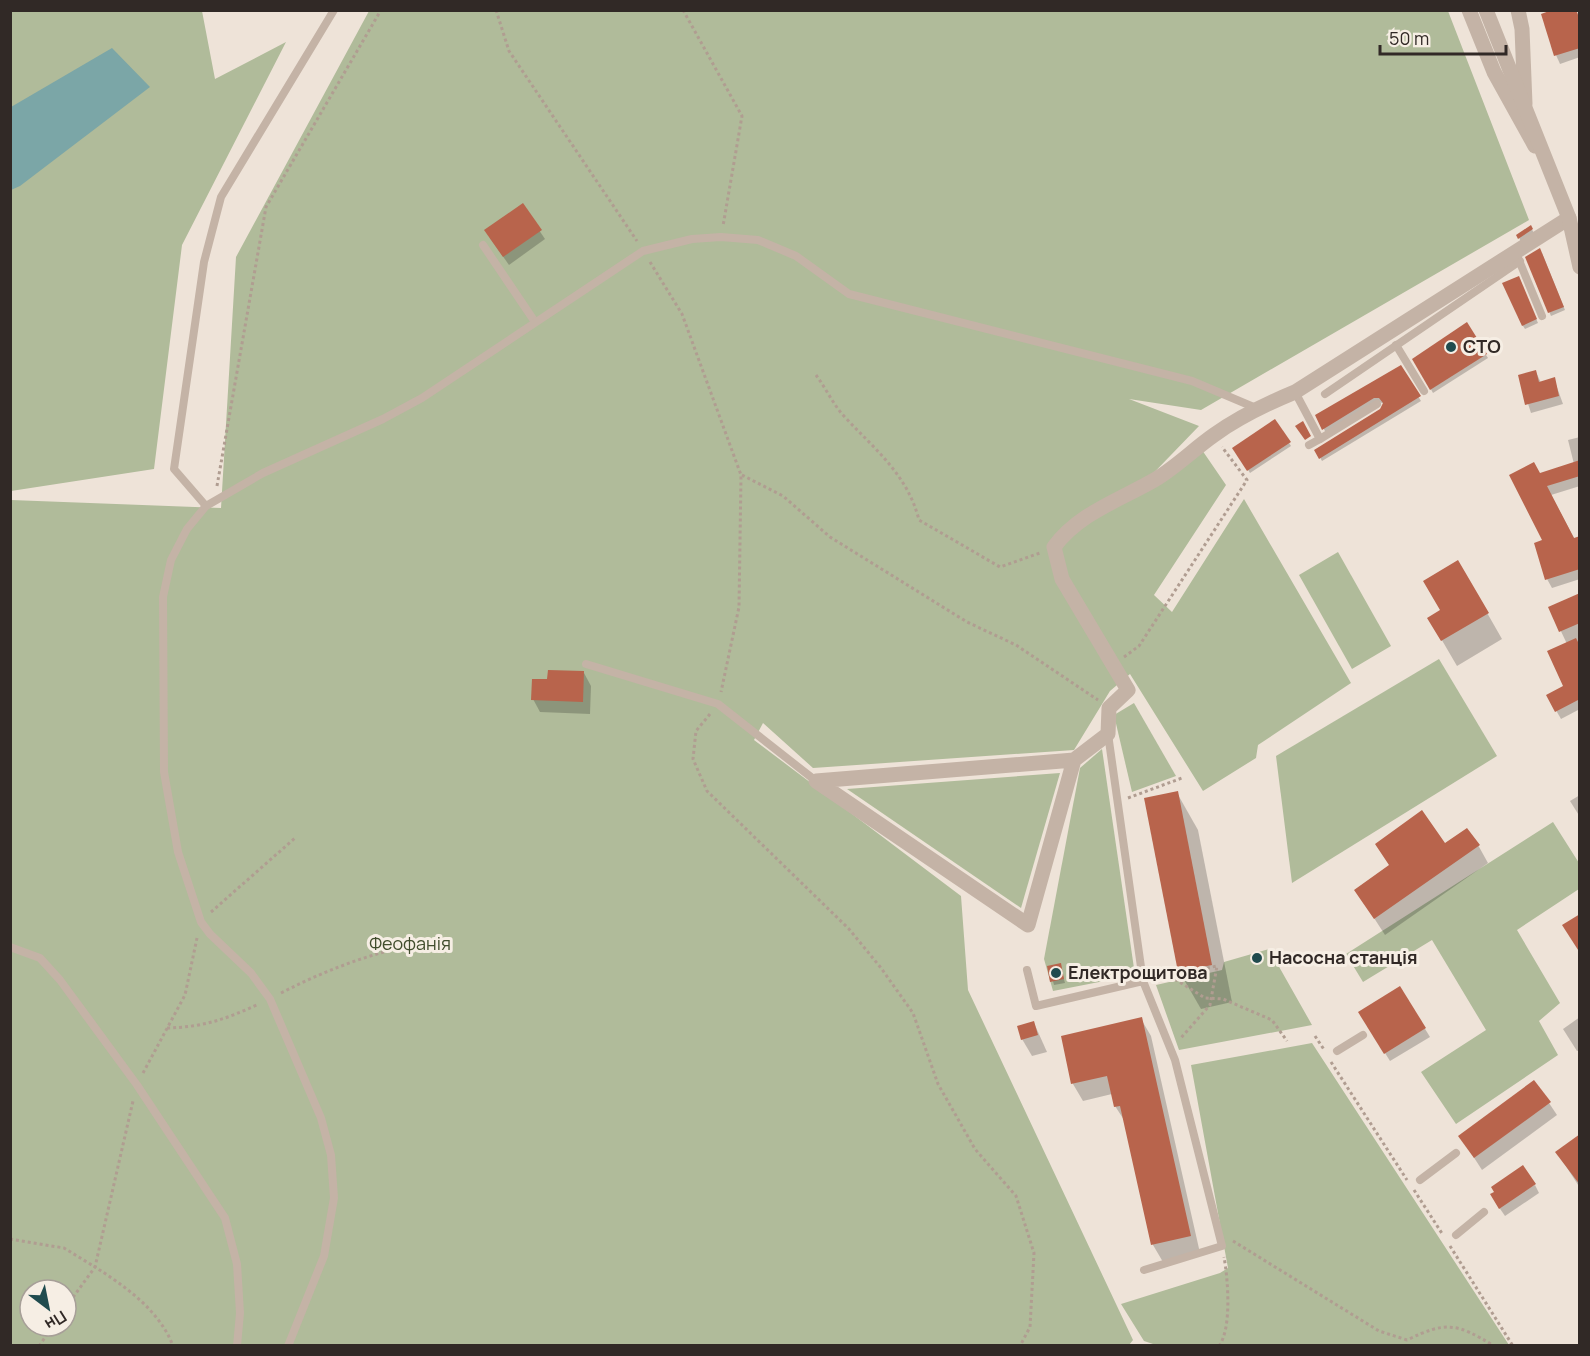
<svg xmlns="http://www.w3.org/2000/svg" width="1590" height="1356" viewBox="0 0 1590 1356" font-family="Manrope,sans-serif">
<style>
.green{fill:#b0bb9a;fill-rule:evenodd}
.water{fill:#7ba6a7}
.shadow{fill:#0003}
.building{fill:#b8644c}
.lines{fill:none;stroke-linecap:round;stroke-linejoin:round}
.path{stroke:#b09d91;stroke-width:3;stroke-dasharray:3 3;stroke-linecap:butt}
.service{stroke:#c4b3a6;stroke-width:8}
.minor{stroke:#c4b3a6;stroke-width:15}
.tertiary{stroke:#c4b3a6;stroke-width:15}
.poi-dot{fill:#204b4e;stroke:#f6eee4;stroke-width:2}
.labels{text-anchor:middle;stroke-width:6;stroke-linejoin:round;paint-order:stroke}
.poi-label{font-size:18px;font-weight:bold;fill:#312926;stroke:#f6eee4;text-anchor:start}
.park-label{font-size:18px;fill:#414d2d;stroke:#f6eee4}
</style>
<rect width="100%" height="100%" fill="#eee3d8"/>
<g class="green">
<path d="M 11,11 L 202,11 L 215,79 L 286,42 L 182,245 L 154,469 L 11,491 Z"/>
<path d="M 369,11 L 1448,11 L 1529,220 L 1201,410 L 1129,399 L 1199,426 L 1142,485 L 1202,450 L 1226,485 L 1154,595 L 1172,612 L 1244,499 L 1351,683 L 1258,745 L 1256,758 L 1203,791 L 1130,674 L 1110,691 L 1074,750 L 813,768 L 763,723 L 754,740 L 961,896 L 968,990 L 1133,1340 L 1129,1345 L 11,1346 L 11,500 L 221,508 L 236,257 ZM 30,1290 L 66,1290 L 66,1326 L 30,1326 Z"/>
<path d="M 1338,552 L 1391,646 L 1352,669 L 1299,575 Z"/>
<path d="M 1439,659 L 1497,756 L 1292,883 L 1276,756 Z"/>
<path d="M 1134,703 L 1176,776 L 1132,792 L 1114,715 Z"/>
<path d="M 1102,749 L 1135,975 L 1053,991 L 1044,959 L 1080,768 Z"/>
<path d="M 1060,773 L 1021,908 L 847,789 Z"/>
<path d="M 1553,822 L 1579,863 L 1579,889 L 1517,930 L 1560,1003 L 1539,1021 L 1558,1055 L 1456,1124 L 1421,1072 L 1486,1030 L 1432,940 L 1363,982 L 1346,954 Z"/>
<path d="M 1269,949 L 1312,1025 L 1179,1050 L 1156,985 L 1222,970 L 1224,962 Z"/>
<path d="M 1312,1043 L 1509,1345 L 1156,1345 L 1144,1341 L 1121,1304 L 1220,1273 L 1228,1268 L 1191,1065 Z"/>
</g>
<path class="water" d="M 112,48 L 150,87 L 20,186 L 11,190 L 11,107 Z"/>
<g class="shadow">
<path d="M 1557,10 L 1576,10 L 1580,18 L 1580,57 L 1560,64 L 1556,55 Z"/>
<path d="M 522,205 L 545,239 L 509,265 L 490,238 Z"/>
<path d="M 1531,228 L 1534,233 L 1521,242 L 1518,235 Z"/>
<path d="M 1542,253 L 1565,310 L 1551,316 L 1527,258 Z"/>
<path d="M 1520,281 L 1538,323 L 1525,329 L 1523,326 Z"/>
<path d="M 1466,324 L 1488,358 L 1433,393 L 1414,359 Z"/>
<path d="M 1400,367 L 1421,401 L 1322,461 L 1316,450 L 1381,410 L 1385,404 L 1376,401 L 1326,433 L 1317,416 Z"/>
<path d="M 1536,372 L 1541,383 L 1554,379 L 1563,404 L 1531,413 L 1519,376 Z"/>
<path d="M 1275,421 L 1291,446 L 1250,473 L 1234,448 Z"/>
<path d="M 1580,437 L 1580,486 L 1551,495 L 1580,549 L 1580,579 L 1552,588 L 1547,579 L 1539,475 L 1574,464 L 1568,440 Z"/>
<path d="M 1458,562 L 1502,639 L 1457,666 L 1429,618 L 1442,611 Z"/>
<path d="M 1580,595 L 1580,688 L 1567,644 L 1550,608 Z"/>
<path d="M 584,673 L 591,686 L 590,714 L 540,712 L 533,699 L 549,681 Z"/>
<path d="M 1580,695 L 1580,709 L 1561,719 L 1549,698 Z"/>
<path d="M 1177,793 L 1198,830 L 1232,1002 L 1201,1009 L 1179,971 Z"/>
<path d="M 1580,795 L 1580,817 L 1570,801 Z"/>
<path d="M 1377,844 L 1478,845 L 1488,863 L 1385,935 L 1356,890 L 1390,866 Z"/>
<path d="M 1060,965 L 1065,983 L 1054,985 L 1049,967 Z"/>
<path d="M 1400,988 L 1430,1037 L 1390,1061 L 1360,1013 Z"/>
<path d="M 1580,1017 L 1580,1050 L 1577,1051 L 1563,1029 Z"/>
<path d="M 1141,1019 L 1151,1036 L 1200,1253 L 1163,1262 L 1153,1245 L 1126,1123 L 1115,1106 L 1112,1094 L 1083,1101 L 1073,1084 L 1062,1037 Z"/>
<path d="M 1034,1023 L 1047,1052 L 1032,1056 L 1022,1039 Z"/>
<path d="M 1549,1103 L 1557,1115 L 1482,1170 L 1460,1136 Z"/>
<path d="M 1580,1142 L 1580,1188 L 1562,1160 Z"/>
<path d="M 1535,1185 L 1539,1193 L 1505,1216 L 1496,1203 Z"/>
</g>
<g class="building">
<path d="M 1552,10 L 1576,10 L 1580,20 L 1580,48 L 1554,56 L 1541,14 Z"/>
<path d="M 523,203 L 542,230 L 503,257 L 484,230 Z"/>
<path d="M 1531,225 L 1533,229 L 1518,239 L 1516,235 Z"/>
<path d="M 1540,248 L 1564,307 L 1548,313 L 1525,257 Z"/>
<path d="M 1519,276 L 1537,319 L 1522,326 L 1502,283 Z"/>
<path d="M 1467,322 L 1487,354 L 1430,390 L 1412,359 Z"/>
<path d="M 1401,365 L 1421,396 L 1319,459 L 1314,450 L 1380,409 L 1383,403 L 1379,398 L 1374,398 L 1322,430 L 1315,415 Z"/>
<path d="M 1536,370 L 1539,382 L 1555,377 L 1559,396 L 1525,405 L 1518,375 Z"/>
<path d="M 1275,419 L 1291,442 L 1247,471 L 1232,448 Z"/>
<path d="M 1303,421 L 1311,436 L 1305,440 L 1295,426 Z"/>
<path d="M 1580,460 L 1580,476 L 1547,486 L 1574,538 L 1580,536 L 1580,569 L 1545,580 L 1534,543 L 1542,540 L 1509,475 L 1534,462 L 1540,473 Z"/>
<path d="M 1458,560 L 1489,613 L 1441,641 L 1427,618 L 1440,610 L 1423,581 Z"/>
<path d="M 1580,593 L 1580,623 L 1559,632 L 1548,607 Z"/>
<path d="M 1576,638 L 1580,646 L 1580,699 L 1555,712 L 1546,695 L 1563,686 L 1547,651 Z"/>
<path d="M 548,670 L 584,671 L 583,702 L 531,700 L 532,679 L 547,679 Z"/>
<path d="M 1178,791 L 1212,965 L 1178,972 L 1144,798 Z"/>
<path d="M 1422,810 L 1445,843 L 1467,828 L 1480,845 L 1374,919 L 1354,890 L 1389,865 L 1375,844 Z"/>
<path d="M 1580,914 L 1580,953 L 1562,925 Z"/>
<path d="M 1061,963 L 1064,979 L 1050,982 L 1047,966 Z"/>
<path d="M 1400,986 L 1426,1028 L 1384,1054 L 1358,1012 Z"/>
<path d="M 1142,1017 L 1191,1236 L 1151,1245 L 1120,1106 L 1114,1107 L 1107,1076 L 1071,1084 L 1061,1036 Z"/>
<path d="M 1034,1021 L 1038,1035 L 1021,1040 L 1017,1026 Z"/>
<path d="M 1534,1080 L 1551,1102 L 1474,1158 L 1458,1136 Z"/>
<path d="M 1580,1134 L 1580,1185 L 1555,1152 Z"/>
<path d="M 1523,1165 L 1536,1184 L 1499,1209 L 1490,1194 L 1494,1192 L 1491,1187 Z"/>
</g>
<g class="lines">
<g class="path">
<path d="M 496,10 L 509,51 L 637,241"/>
<path d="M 683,10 L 742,116 L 723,226"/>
<path d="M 650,262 L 682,314 L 741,475 L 739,607 L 721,692"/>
<path d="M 816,375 C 825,387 832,402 842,414 C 873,448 907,473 919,520 L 1000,567 L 1040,553"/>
<path d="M 742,475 L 783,496 L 830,537 L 967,622 L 1016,645 L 1098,700"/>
<path d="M 217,486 L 266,207 L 381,10"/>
<path d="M 1124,657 L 1139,646 L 1247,480 L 1222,447"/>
<path d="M 710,714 L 696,731 L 693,759 L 707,791 L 849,929 L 881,968 L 913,1013 L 938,1084 L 975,1149 L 1016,1196 L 1034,1253 L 1030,1327 L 1020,1346"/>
<path d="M 1128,798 L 1182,778"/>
<path d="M 211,912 L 295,838"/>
<path d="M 1170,976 L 1205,998 L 1223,999 L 1272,1020 L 1287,1041"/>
<path d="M 1154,979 L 1217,966 L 1210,1005 L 1180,1039"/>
<path d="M 281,993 C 334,966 382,949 441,940"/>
<path d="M 167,1028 C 204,1027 226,1019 259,1004"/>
<path d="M 1315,1036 L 1325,1051"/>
<path d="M 1331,1062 L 1407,1180"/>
<path d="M 143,1073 L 185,995 L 197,938"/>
<path d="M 1414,1190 L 1443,1235"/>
<path d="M 10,1239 L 64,1248 L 95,1267 L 133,1101"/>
<path d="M 1233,1241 L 1379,1331 L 1407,1340 C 1446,1321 1457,1323 1494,1346"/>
<path d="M 1450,1246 L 1513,1346"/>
<path d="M 66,1307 L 95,1267 C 125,1286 160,1311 173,1346"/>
<path d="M 39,1346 L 53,1326"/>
<path d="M 1219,1346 C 1232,1328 1228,1279 1224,1257"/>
</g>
<g class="service">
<path d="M 483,245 L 535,322"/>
<path d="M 1518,258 L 1542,316"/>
<path d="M 1396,345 L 1424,391"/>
<path d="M 1295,392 L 1320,439 L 1309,445"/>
<path d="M 1325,394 L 1520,261"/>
<path d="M 1320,439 L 1377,404"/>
<path d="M 206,506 L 174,469 L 204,262 L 221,197 L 334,10"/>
<path d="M 586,664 L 718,704 L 816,781"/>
<path d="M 1108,734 L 1143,981"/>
<path d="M 10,947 L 40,958 L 60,980 L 137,1085 L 225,1218 L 237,1264 L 240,1313 L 237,1346"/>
<path d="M 1027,970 L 1036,1006 L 1143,981 L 1175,1060 L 1222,1246 L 1144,1270"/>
<path d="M 1337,1051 L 1363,1035"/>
<path d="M 1420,1180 L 1456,1153"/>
<path d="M 1456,1235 L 1484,1212"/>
<path d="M 288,1346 L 324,1256 L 334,1198 L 331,1155 L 321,1118 L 270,999 L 251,973 L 210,934 L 201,922 L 178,852 L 164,772 L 163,597 L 171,560 L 187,529 L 206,506 L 263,473 L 383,419 L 422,398 L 643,251 L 692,239 L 721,237 L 758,240 L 796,256 L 849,294 L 1192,381 L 1256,408"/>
</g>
<g class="minor">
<path d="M 1469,10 L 1494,72 L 1535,146"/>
<path d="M 1518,10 L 1522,29 L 1525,104"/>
<path d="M 1074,760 L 1028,925 L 816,781 L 1074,760 L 1108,734 L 1109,708 L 1128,690 L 1062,579 L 1054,547 C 1079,513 1120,500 1156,479 C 1176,467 1194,449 1214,435 C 1239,417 1266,404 1295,392 L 1569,218"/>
</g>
<path class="tertiary" d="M 1486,10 L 1569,218 L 1580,267"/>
</g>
<g class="poi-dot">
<circle cx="1451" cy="347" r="6"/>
<circle cx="1257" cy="958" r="6"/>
<circle cx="1056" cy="973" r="6"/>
</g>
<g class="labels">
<g class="poi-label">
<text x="1463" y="353">СТО</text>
<text x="1269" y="964">Насосна станція</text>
<text x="1068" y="979">Електрощитова</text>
</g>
<g class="park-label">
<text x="410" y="950">Феофанія</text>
</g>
</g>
<rect width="1590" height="1356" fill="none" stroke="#312926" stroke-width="24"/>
<g transform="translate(48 1308) rotate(148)"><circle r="28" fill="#f6eee4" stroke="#a79f98" stroke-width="1.5"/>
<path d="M0-4.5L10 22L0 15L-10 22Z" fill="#204b4e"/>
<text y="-9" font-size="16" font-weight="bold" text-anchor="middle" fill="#312926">Пн</text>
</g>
<path d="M1380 45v9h126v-9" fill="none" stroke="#312926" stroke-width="3"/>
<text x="1389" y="45" font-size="18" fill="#312926" stroke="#f6eee4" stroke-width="4.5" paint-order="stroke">50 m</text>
</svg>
